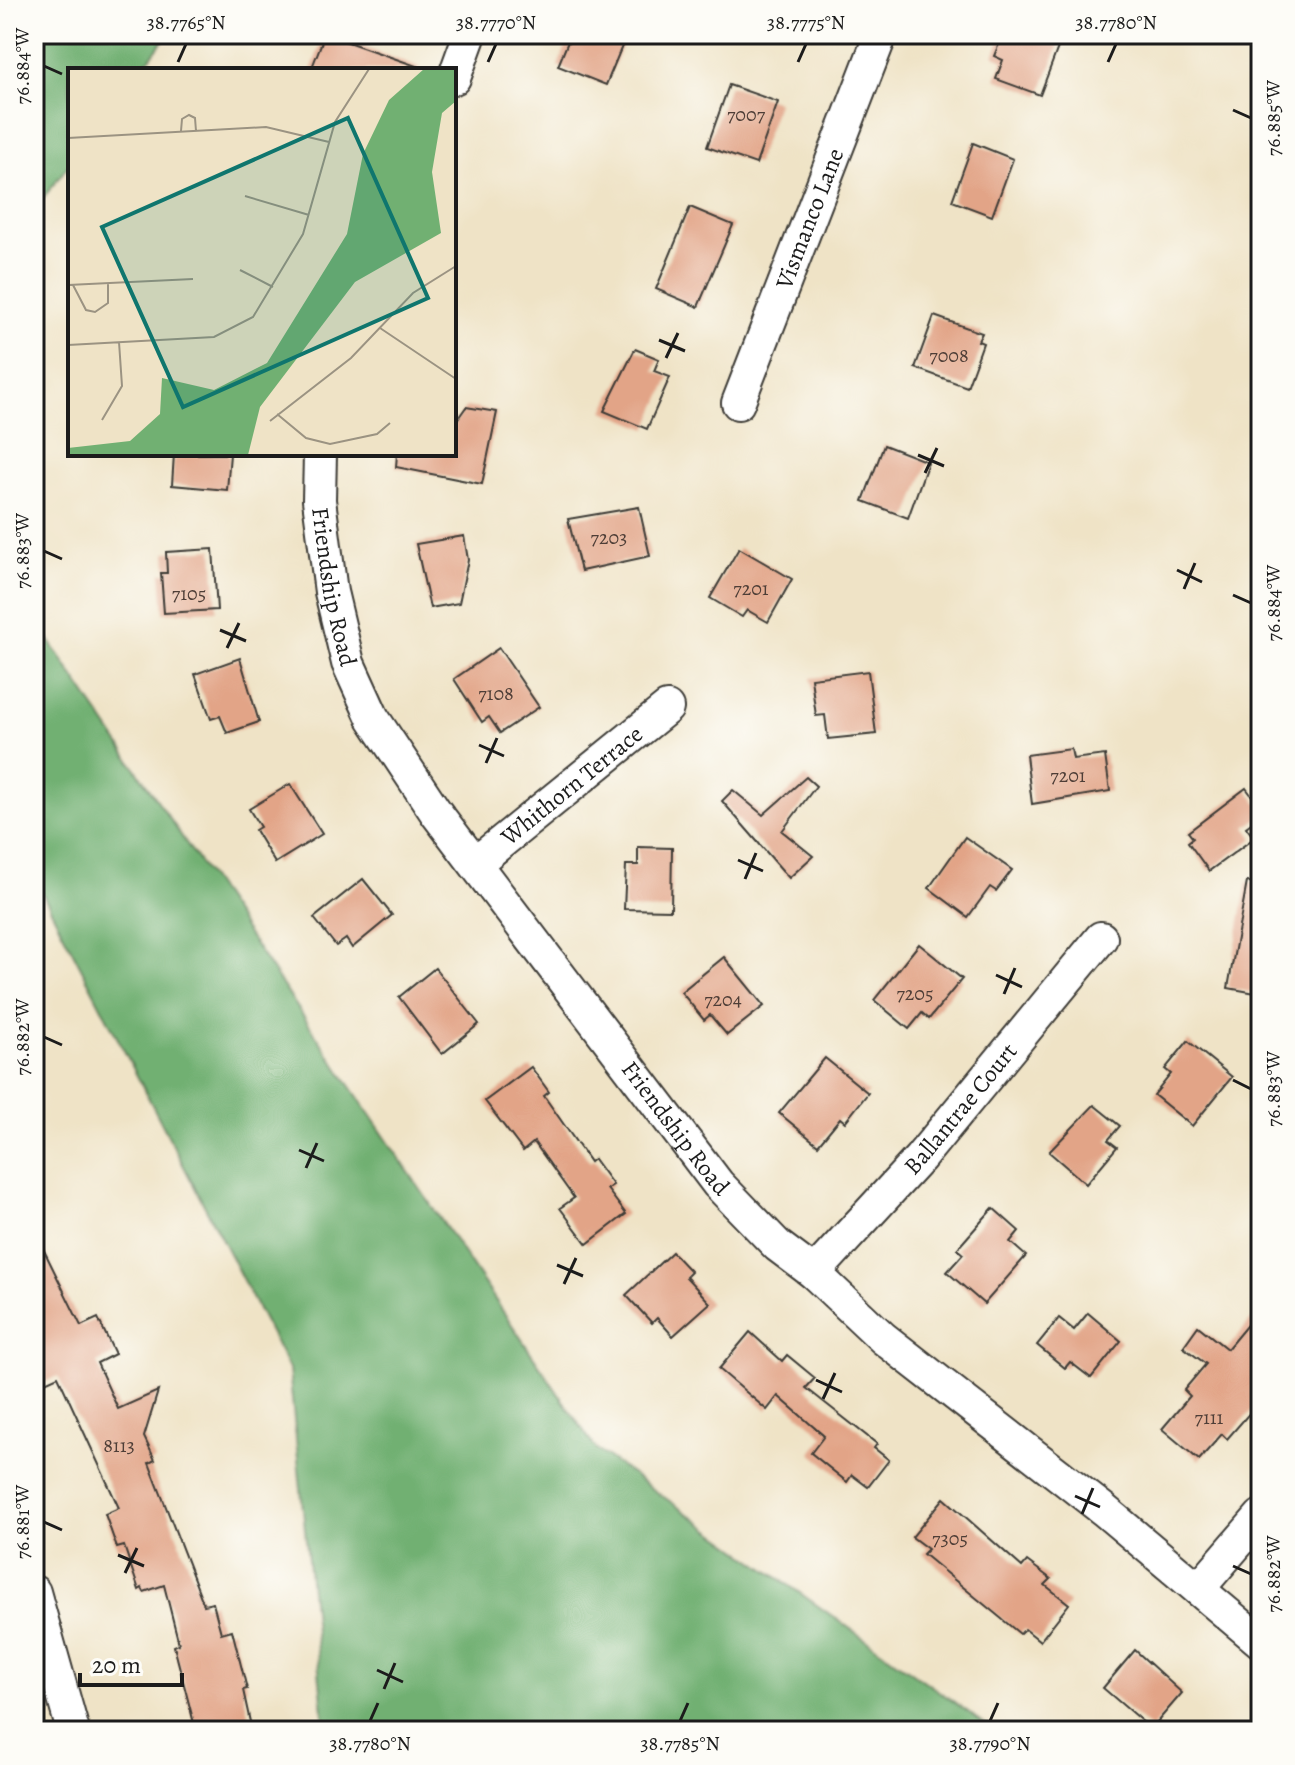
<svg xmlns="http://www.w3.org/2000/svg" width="1295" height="1765" viewBox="0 0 1295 1765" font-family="Alegreya,serif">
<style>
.forest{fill:#71b072;stroke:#466647;stroke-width:2}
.building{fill:#e2a487}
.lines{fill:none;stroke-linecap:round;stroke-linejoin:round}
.street-casing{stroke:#3c3a36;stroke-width:36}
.street{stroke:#fff;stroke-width:32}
.ticks{fill:none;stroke:#1c1c1c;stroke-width:3}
.labels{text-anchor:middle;stroke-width:6;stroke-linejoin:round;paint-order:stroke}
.number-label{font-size:20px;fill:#4e3e37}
.street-label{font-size:24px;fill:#1c1c1c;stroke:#fdfcf7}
.inset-road{fill:none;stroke:#9b9382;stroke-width:2}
.view{fill:#0f766e;fill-opacity:0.15;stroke:#0f766e;stroke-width:4}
.inset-edge{fill:none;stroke:#1c1c1c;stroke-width:4}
.neatline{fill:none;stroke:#1c1c1c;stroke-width:3}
.ticks-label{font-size:20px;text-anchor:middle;fill:#1c1c1c}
</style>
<rect width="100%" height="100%" fill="#fdfcf7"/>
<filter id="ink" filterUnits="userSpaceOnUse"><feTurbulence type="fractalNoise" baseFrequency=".0125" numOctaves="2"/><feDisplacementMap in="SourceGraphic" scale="16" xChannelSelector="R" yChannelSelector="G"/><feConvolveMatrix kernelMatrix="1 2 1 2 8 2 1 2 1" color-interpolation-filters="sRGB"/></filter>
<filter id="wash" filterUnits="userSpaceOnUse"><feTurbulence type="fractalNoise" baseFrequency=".006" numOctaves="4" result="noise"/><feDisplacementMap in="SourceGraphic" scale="32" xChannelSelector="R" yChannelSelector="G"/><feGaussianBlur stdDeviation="1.8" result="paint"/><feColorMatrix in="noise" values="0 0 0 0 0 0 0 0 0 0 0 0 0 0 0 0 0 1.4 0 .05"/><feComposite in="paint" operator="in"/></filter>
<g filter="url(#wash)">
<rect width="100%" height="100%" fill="#efe3c6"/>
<g class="forest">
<path d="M 34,34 L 168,34 L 141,70 L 70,70 L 70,163 L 34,210 Z"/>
<path d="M 34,584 L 36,621 L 596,1449 L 995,1731 L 325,1731 L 289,1369 L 34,877 Z"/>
</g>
<g id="blocks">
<g class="building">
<path d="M 325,34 L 419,67 L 419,70 L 311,70 Z"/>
<path d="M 571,34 L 627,34 L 606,85 L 558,66 Z"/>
<path d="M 1003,34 L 1063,34 L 1040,95 L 996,79 L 1003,60 L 994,56 Z"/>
<path d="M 729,85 L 778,102 L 756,164 L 707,147 Z"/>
<path d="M 973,143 L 1013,159 L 992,216 L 952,201 Z"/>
<path d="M 690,207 L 733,225 L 698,307 L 656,289 Z"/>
<path d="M 934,316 L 982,333 L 978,341 L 983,343 L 967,387 L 915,368 Z"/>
<path d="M 635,349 L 659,359 L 654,371 L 670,377 L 647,429 L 604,411 Z"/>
<path d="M 466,407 L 497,412 L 482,484 L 396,467 L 397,454 L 454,454 L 454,424 Z"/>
<path d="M 884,445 L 928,462 L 908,518 L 863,501 Z"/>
<path d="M 174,454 L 230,454 L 227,490 L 172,485 Z"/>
<path d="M 639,507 L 650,556 L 581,571 L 568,519 Z"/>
<path d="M 464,536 L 468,560 L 459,603 L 430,608 L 416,544 Z"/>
<path d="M 739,548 L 792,579 L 768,622 L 747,610 L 742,617 L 710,598 Z"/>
<path d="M 213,549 L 217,610 L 164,613 L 161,573 L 167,573 L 166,552 Z"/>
<path d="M 499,648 L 539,707 L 500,733 L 489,717 L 482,722 L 454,679 Z"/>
<path d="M 240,658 L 259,722 L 227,733 L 220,716 L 211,719 L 195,674 Z"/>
<path d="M 868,671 L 876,734 L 828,739 L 825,715 L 816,716 L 811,678 Z"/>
<path d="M 1071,749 L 1073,759 L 1105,755 L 1110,791 L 1032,804 L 1026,755 Z"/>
<path d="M 806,777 L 816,786 L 782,831 L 813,856 L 789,878 L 722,801 L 733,790 L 763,815 Z"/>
<path d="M 290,784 L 322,834 L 275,863 L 255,830 L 260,827 L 249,809 Z"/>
<path d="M 1246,788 L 1261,808 L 1261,816 L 1246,827 L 1254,838 L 1209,871 L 1188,842 L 1193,838 L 1188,832 Z"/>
<path d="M 965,837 L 1012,870 L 996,891 L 990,887 L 968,917 L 929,888 Z"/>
<path d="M 638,847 L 672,848 L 671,910 L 624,909 L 626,865 L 638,865 Z"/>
<path d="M 363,879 L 392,915 L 352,948 L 346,939 L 336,946 L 314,918 Z"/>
<path d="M 1247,882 L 1261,883 L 1261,994 L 1228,988 Z"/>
<path d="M 919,944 L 962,979 L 929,1019 L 922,1013 L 909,1029 L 874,1000 Z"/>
<path d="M 724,957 L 764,1006 L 727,1035 L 710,1015 L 704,1020 L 681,992 Z"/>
<path d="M 435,968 L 479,1024 L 442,1054 L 399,997 Z"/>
<path d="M 1188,1041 L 1232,1077 L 1192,1126 L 1154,1095 L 1171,1074 L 1165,1069 Z"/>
<path d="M 825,1058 L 868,1093 L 845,1122 L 840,1118 L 818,1145 L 779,1113 Z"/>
<path d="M 531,1067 L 549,1092 L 544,1096 L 590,1162 L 594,1159 L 613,1185 L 607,1189 L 626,1214 L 587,1244 L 560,1208 L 574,1198 L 534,1142 L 523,1151 L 485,1101 Z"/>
<path d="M 1094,1105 L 1120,1126 L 1108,1140 L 1117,1147 L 1086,1184 L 1049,1152 Z"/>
<path d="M 993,1208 L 1019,1231 L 1010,1242 L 1026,1256 L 984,1304 L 947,1272 L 963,1254 L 957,1249 Z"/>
<path d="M 34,1230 L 81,1326 L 98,1318 L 115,1354 L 97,1363 L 118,1409 L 158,1391 L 144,1437 L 155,1460 L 149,1463 L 204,1605 L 213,1603 L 221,1633 L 232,1630 L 247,1689 L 243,1690 L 252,1731 L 196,1731 L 174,1646 L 179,1644 L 164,1585 L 144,1592 L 142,1588 L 139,1590 L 124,1546 L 117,1548 L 105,1514 L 119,1508 L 58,1376 L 34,1387 Z"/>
<path d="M 672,1252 L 691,1272 L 686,1277 L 710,1303 L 673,1336 L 657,1318 L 652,1323 L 626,1295 Z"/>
<path d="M 1261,1308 L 1261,1400 L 1227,1439 L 1222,1434 L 1199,1460 L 1162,1429 L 1190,1396 L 1184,1390 L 1206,1364 L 1183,1347 L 1198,1326 L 1227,1349 Z"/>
<path d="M 1088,1313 L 1121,1341 L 1091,1378 L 1070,1362 L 1065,1368 L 1037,1345 L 1059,1318 L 1074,1330 Z"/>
<path d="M 750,1332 L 782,1361 L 787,1355 L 815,1378 L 806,1388 L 877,1444 L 874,1448 L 889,1460 L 868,1487 L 852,1475 L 847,1482 L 811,1453 L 824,1436 L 778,1396 L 767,1410 L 719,1369 Z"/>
<path d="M 944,1498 L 1022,1567 L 1027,1561 L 1051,1579 L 1045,1585 L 1069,1604 L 1040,1641 L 1025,1629 L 1020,1634 L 923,1554 L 928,1549 L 912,1537 Z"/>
<path d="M 1135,1650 L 1182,1693 L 1151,1729 L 1103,1688 Z"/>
</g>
</g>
</g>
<g filter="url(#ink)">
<use href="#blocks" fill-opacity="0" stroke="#3c3a36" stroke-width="2"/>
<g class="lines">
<g class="street-casing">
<g id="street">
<path d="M 454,78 L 470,34"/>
<path id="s1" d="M 738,403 L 881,34"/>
<path id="s2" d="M 320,454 L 319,500 L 331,592 L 348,663 L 373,718 L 437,814 L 718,1184 L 778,1246 L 814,1273 L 883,1338 L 1104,1510 L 1261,1642"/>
<path id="s3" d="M 477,862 L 667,708"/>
<path id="s4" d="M 814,1273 L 920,1158 L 1101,938"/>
<path d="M 1198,1589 L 1261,1516"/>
<path d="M 34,1592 L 73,1731"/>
</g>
</g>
<use href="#street" class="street"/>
</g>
</g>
<path class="ticks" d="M 178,62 L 186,44M 488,62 L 496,44M 798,62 L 806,44M 1108,62 L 1116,44M 44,66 L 62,74M 1233,110 L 1251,118M 659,340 L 685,351M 666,358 L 678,333M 918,455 L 944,466M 925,473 L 937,448M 44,551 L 62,559M 1177,570 L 1202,582M 1184,589 L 1195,563M 1233,595 L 1251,603M 220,630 L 246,641M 227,648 L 239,623M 479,745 L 504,756M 486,763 L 497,738M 738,860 L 763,871M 745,879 L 756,853M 996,975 L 1022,987M 1004,994 L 1015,968M 44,1037 L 62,1045M 1233,1080 L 1251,1089M 299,1150 L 324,1161M 306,1168 L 317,1143M 557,1265 L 583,1276M 564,1284 L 576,1258M 816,1380 L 842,1392M 823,1399 L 835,1373M 1075,1496 L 1100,1507M 1082,1514 L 1093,1488M 44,1522 L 62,1530M 118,1555 L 144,1566M 1233,1566 L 1251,1574M 125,1573 L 137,1548M 377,1670 L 403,1682M 384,1689 L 395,1663M 370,1721 L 378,1703M 680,1721 L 688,1703M 990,1721 L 998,1703"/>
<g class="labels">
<g class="number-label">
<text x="746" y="121">7007</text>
<text x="949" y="362">7008</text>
<text x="609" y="544">7203</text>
<text x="751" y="595">7201</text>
<text x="189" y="600">7105</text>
<text x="496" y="700">7108</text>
<text x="1068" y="782">7201</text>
<text x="915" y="1000">7205</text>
<text x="723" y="1006">7204</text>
<text x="1209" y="1424">7111</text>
<text x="119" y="1452">8113</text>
<text x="950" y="1545">7305</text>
</g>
<g class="street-label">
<text dy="8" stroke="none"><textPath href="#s1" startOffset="198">Vismanco Lane</textPath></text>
<text dy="8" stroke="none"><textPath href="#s2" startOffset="134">Friendship Road</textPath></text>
<text dy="8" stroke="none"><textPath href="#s3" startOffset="122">Whithorn Terrace</textPath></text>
<text dy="8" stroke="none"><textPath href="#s4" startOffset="220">Ballantrae Court</textPath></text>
<text dy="8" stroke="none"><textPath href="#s2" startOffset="782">Friendship Road</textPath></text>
</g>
</g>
<g transform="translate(68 68)">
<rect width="388" height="388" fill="#efe3c6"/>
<path d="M 356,1 L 388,1 L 388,33 L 374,45 L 364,104 L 373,165 L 287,214 L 192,339 L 180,387 L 0,387 L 0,380 L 62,373 L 92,346 L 94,310 L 146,322 L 199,295 L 279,166 L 295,86 L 321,32 Z" fill="#71b072"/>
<path class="inset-road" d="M 113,63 L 114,51 L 121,47 L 127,50 L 128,63M 0,70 L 198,59 L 261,74M 177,128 L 241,147M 172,202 L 205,219M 0,217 L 125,211M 5,217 L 18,242 L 27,244 L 40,235 L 40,215M 312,260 L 388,311M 0,277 L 146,269 L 185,249 L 235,166 L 267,54 L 301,1M 209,346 L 238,370 L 262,376 L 309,366 L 322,355M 34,352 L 54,318 L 51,274M 202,353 L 283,290 L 345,225 L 388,198"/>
<path class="view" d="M 280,50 L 360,230 L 115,339 L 34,159 Z"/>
<rect width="388" height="388" class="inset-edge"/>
</g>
<rect width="1295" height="1765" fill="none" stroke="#fdfcf7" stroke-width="88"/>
<path d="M80 1673v12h102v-12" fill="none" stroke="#1c1c1c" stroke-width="4"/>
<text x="92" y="1673" font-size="24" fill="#1c1c1c" stroke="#fdfcf7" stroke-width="6" paint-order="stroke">20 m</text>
<rect x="44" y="44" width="1207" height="1677" class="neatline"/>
<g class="ticks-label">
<text x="186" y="29">38.7765°N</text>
<text x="496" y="29">38.7770°N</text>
<text x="806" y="29">38.7775°N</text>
<text x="1116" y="29">38.7780°N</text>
<text transform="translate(22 66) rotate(-90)" y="7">76.884°W</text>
<text transform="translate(1273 118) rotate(-90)" y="7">76.885°W</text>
<text transform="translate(22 551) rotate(-90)" y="7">76.883°W</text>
<text transform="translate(1273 603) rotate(-90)" y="7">76.884°W</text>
<text transform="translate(22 1037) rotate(-90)" y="7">76.882°W</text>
<text transform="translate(1273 1089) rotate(-90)" y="7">76.883°W</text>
<text transform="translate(22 1522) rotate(-90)" y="7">76.881°W</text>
<text transform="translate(1273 1574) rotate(-90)" y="7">76.882°W</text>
<text x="370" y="1750">38.7780°N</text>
<text x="680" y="1750">38.7785°N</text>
<text x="990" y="1750">38.7790°N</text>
</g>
</svg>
